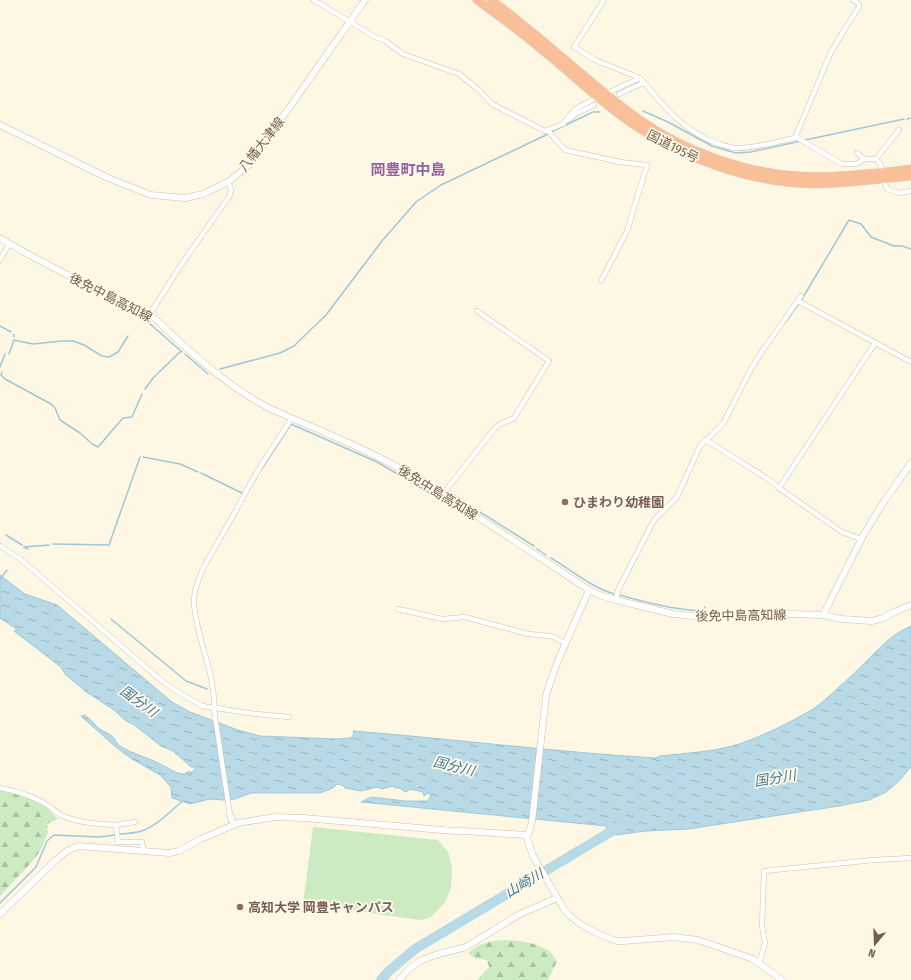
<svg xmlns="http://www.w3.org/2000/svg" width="911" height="980" viewBox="0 0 911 980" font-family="'Fira Sans Condensed','Noto Sans JP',sans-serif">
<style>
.forest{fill:url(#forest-firs)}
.green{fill:#cdebc2}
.water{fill:url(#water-ripples);stroke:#9ec8d9}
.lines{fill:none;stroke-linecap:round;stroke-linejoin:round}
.stream{stroke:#9ec8d9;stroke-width:1.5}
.river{stroke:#b8dae7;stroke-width:10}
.street-casing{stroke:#d1c2ad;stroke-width:5.5}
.secondary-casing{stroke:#d2c0a7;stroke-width:7}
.highway-casing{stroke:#ded9d3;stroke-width:9}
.street{stroke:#fff;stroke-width:4.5}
.secondary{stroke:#fff;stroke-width:6}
.highway{stroke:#f9bf99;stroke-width:8}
.education-dot{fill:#8d6e63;stroke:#fffaeb;stroke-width:1.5}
.labels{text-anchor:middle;stroke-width:3.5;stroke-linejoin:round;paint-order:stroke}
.street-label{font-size:13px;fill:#765f49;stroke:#fffaeb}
.education-label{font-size:13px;font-weight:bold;fill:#785e54;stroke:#fffaeb;text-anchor:start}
.water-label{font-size:14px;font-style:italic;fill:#447a92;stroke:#fffaeb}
.quarter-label{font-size:15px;font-weight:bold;fill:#8f649a;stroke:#fffaeb}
</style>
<defs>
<pattern id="forest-firs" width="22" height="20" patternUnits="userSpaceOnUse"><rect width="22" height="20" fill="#cdebc2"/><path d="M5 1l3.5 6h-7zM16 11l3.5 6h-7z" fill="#abc2a0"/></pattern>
<pattern id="water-ripples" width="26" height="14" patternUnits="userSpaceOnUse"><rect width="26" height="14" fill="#b8dae7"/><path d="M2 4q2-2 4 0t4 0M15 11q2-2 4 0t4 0" fill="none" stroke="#9ab4bd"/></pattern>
</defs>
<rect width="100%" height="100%" fill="#fdf7e4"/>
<g class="forest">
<path d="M 0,785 L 44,805 L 58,819 L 47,824 L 48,833 L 40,851 L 32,862 L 0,896 Z"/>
<path d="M 504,940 L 521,941 L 534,944 L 550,951 L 557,961 L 548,980 L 477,980 L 489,967 L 487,960 L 474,958 L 468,953 C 479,943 489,941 504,940 Z"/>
</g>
<path class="green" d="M 313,827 L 438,840 L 448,852 L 452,868 L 451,889 L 445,902 L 431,917 L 421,920 L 303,904 Z"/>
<path class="water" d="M 0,575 L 25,594 L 57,605 L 172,702 L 190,712 L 238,730 L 260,736 L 337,739 L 351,738 L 354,734 L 353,731 C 454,739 555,752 656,758 L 660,756 C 686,753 714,752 739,744 C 765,735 792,722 816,707 C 828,698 839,687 850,677 C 870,660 886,636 911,626 L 911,767 L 899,781 L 886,792 L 869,800 L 839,806 L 688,829 L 646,831 L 616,835 L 607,829 L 606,826 L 361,802 L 371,797 L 405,801 L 428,801 L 431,795 L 428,793 L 424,796 L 423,792 L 410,789 L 406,792 L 399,788 L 395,788 L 393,786 L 382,789 L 377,787 L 361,791 L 345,788 L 342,785 L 337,784 L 333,788 L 320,793 L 251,793 L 235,799 L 224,800 L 210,799 L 190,804 L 172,798 L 171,787 L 160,775 L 132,759 L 117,748 L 81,716 L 84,715 C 92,720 92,721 97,727 C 101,731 108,732 113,737 C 116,740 116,744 120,746 C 132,754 147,757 160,764 C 169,768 175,774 185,774 L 187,772 L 192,772 L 195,769 L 195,767 L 191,767 L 173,751 L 161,746 L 133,724 L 126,721 L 114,710 L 85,691 L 65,674 L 61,667 L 14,631 L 18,630 L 0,618 Z"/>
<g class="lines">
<g class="stream">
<path d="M 643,111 L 668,122 L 712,146 L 736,153 L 750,152 L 801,141"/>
<path d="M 907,119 L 911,118"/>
<path d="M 551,132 L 593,112 L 600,112"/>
<path d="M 805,140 L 904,119"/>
<path d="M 141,316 L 182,352"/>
<path d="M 784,324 L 802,299 L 849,220 L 861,224 L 871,237 L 894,246 L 902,246 L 911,249"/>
<path d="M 0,326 L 11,332"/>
<path d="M 14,334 L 14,337"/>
<path d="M 9,354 L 14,340 L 33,344 L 62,341 L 73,341 L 84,345 L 102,356 L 109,357 L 118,352 L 128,336"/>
<path d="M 185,354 L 208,374"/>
<path d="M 0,367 L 5,354"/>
<path d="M 220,369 L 280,353 L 294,346 L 326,315 L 382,241 L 416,202 L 441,185 L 548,134"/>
<path d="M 2,372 L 1,375 L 5,379 L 51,404 L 55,408 L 60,420 L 80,433 L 91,443"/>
<path d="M 145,389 L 153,378 L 181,351"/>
<path d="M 92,444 L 98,447 L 123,418 L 132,417 L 142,394"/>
<path d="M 143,457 L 180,464 L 198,472"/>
<path d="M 261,470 L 291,424 L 377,462 L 442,500"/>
<path d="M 201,473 L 244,494"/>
<path d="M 449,492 L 465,502"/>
<path d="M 246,495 L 256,478"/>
<path d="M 469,505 L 534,546"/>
<path d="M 6,535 L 22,545"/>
<path d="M 53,544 L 109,545 L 140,457"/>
<path d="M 24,547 L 49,545"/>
<path d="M 24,547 L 28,549"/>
<path d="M 537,549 L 546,555"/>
<path d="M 551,558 C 571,570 591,587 614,594"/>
<path d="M 0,579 L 7,570"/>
<path d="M 620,595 C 647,603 675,610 703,611 L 705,607"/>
<path d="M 111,619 L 186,681 L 207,689"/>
<path d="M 119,834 C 125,834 132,833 138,832 C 155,828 170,811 183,801"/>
<path d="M 0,903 L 36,867 L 47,841 L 54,835 L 99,837 L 115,835"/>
</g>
<path class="river" d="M 381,980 L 389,971 L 415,949 L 622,825"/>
<g class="street-casing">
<g id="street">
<path d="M 314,0 L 375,37 L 384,40 L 403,54 L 459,74 L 479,90 L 492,104 L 545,131 L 563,124 L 575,109 L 598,97"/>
<path d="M 604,0 L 574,47 L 595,60 L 640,78"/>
<path d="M 605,94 L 640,78 C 662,104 683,132 717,143 C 723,145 730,148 737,148 C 757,148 776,142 795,138 L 831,52 L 846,27 L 859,7 L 859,4 L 853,0"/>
<path d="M 619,94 L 643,83"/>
<path d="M 568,120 L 577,113 L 594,105"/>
<path d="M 548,131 L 565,150 L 620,162 L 647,165 L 627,231 L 601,281"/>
<path d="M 796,137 L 842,164 L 856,164 L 865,159 L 876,159 L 881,165 L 882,176 L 887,189 L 899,193 L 911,191"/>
<path d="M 857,153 L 865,159"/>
<path d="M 876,159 L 899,130"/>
<path d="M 0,260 L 9,244"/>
<path d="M 798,301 L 911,362"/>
<path d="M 150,314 L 179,268 L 230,195 L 231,189 L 228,182"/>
<path d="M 706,440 L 771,481 L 779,488 L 842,532 L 861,539"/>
<path d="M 779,488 L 875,343"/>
<path d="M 443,494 L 495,428 L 498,425 L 514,418 L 549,361 L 477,311"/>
<path d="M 0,546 L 19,558 L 32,569 L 148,669 L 167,685 L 202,706 L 256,714 L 289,717"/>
<path d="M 616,600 L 618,590 L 654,520 L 677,497 L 700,446 L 721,426 L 725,420 L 752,367 L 763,350 L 801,296"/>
<path d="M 398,609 L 442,619 L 465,617 L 528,634 L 551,636 L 565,643"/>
<path d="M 0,788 C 17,791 34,796 49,806 C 53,809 57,813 61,815 C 77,823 98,824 116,825 L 118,842 L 142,842 L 143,850"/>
<path d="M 230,815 L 214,710 C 216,673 196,639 194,603 C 193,578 215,549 226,528 C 237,510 245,492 256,474 C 267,455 280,437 292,418"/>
<path d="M 116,825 L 135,822"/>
<path d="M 759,963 L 765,943 L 762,926 L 764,871 L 874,860 L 911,858"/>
</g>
</g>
<g class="secondary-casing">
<g id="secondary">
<path d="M 0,125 L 108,178 L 151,195 L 185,198 L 203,194 L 228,182 L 249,165 L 365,0"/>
<path d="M 0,238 C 45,266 95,287 142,313 L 150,314 C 184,346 217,378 258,402 C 279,414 302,422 324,432 C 359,447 392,463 425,482 L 589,590 L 602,596 L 616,600 L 673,614 L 692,616 L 790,614 L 823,615 L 841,619 L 872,621 L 883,618 L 894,612 L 911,605"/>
<path d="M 823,615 L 864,534 L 881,506 L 911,463"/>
<path d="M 230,815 L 234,825"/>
<path d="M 526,835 L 533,856 L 564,909 C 576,925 599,935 617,941 L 624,941 L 674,937 L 698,940 L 753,959 L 782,980"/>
<path d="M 0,914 L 56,860 L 67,851 L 78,846 L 169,853 L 179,851 L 201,839 L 238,823 L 275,817 L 304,818 L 454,831 L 463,831 L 526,835 L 529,832 L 532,822 L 546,695 L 557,663 L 589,590"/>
<path d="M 399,980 L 410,968 L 420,961 L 435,955 L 466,947 L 520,914 L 557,898"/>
</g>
</g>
<g class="highway-casing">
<g id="highway">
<path d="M 477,0 C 499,16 521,32 542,50 C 572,74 599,101 631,123 C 684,159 750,183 815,184 C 847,184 879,179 911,176"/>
<path d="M 491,0 C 543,37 588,83 640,120 C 684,151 745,173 799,176 C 836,178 874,173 911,169"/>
</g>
</g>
<use href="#street" class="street"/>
<use href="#secondary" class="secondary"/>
<use href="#highway" class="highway"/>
</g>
<g class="education-dot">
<circle cx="565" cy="502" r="4"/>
<circle cx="240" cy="907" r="4"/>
</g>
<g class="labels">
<g class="street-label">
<text transform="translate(261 144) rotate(-52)" y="5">八幡大津線</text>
<text transform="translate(673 146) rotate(27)" y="5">国道195号</text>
<text transform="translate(111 297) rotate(27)" y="5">後免中島高知線</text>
<text transform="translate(438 492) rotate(32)" y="5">後免中島高知線</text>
<text transform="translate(741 615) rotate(-1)" y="5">後免中島高知線</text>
</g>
<g class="education-label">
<text x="573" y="507">ひまわり幼稚園</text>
<text x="248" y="912">高知大学 岡豊キャンパス</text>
</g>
<g class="water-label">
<text transform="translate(139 701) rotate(36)" y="5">国分川</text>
<text transform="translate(454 766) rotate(14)" y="5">国分川</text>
<text transform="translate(775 778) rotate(-9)" y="5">国分川</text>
<text transform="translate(524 883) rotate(-31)" y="5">山崎川</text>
</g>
<g class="quarter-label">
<text x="408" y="175">岡豊町中島</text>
</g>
</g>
<g transform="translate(875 944) rotate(199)" stroke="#fffaeb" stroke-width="3" paint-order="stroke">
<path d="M0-3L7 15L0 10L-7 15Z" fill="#765f49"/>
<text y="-6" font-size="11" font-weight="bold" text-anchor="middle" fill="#765f49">N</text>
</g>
</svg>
